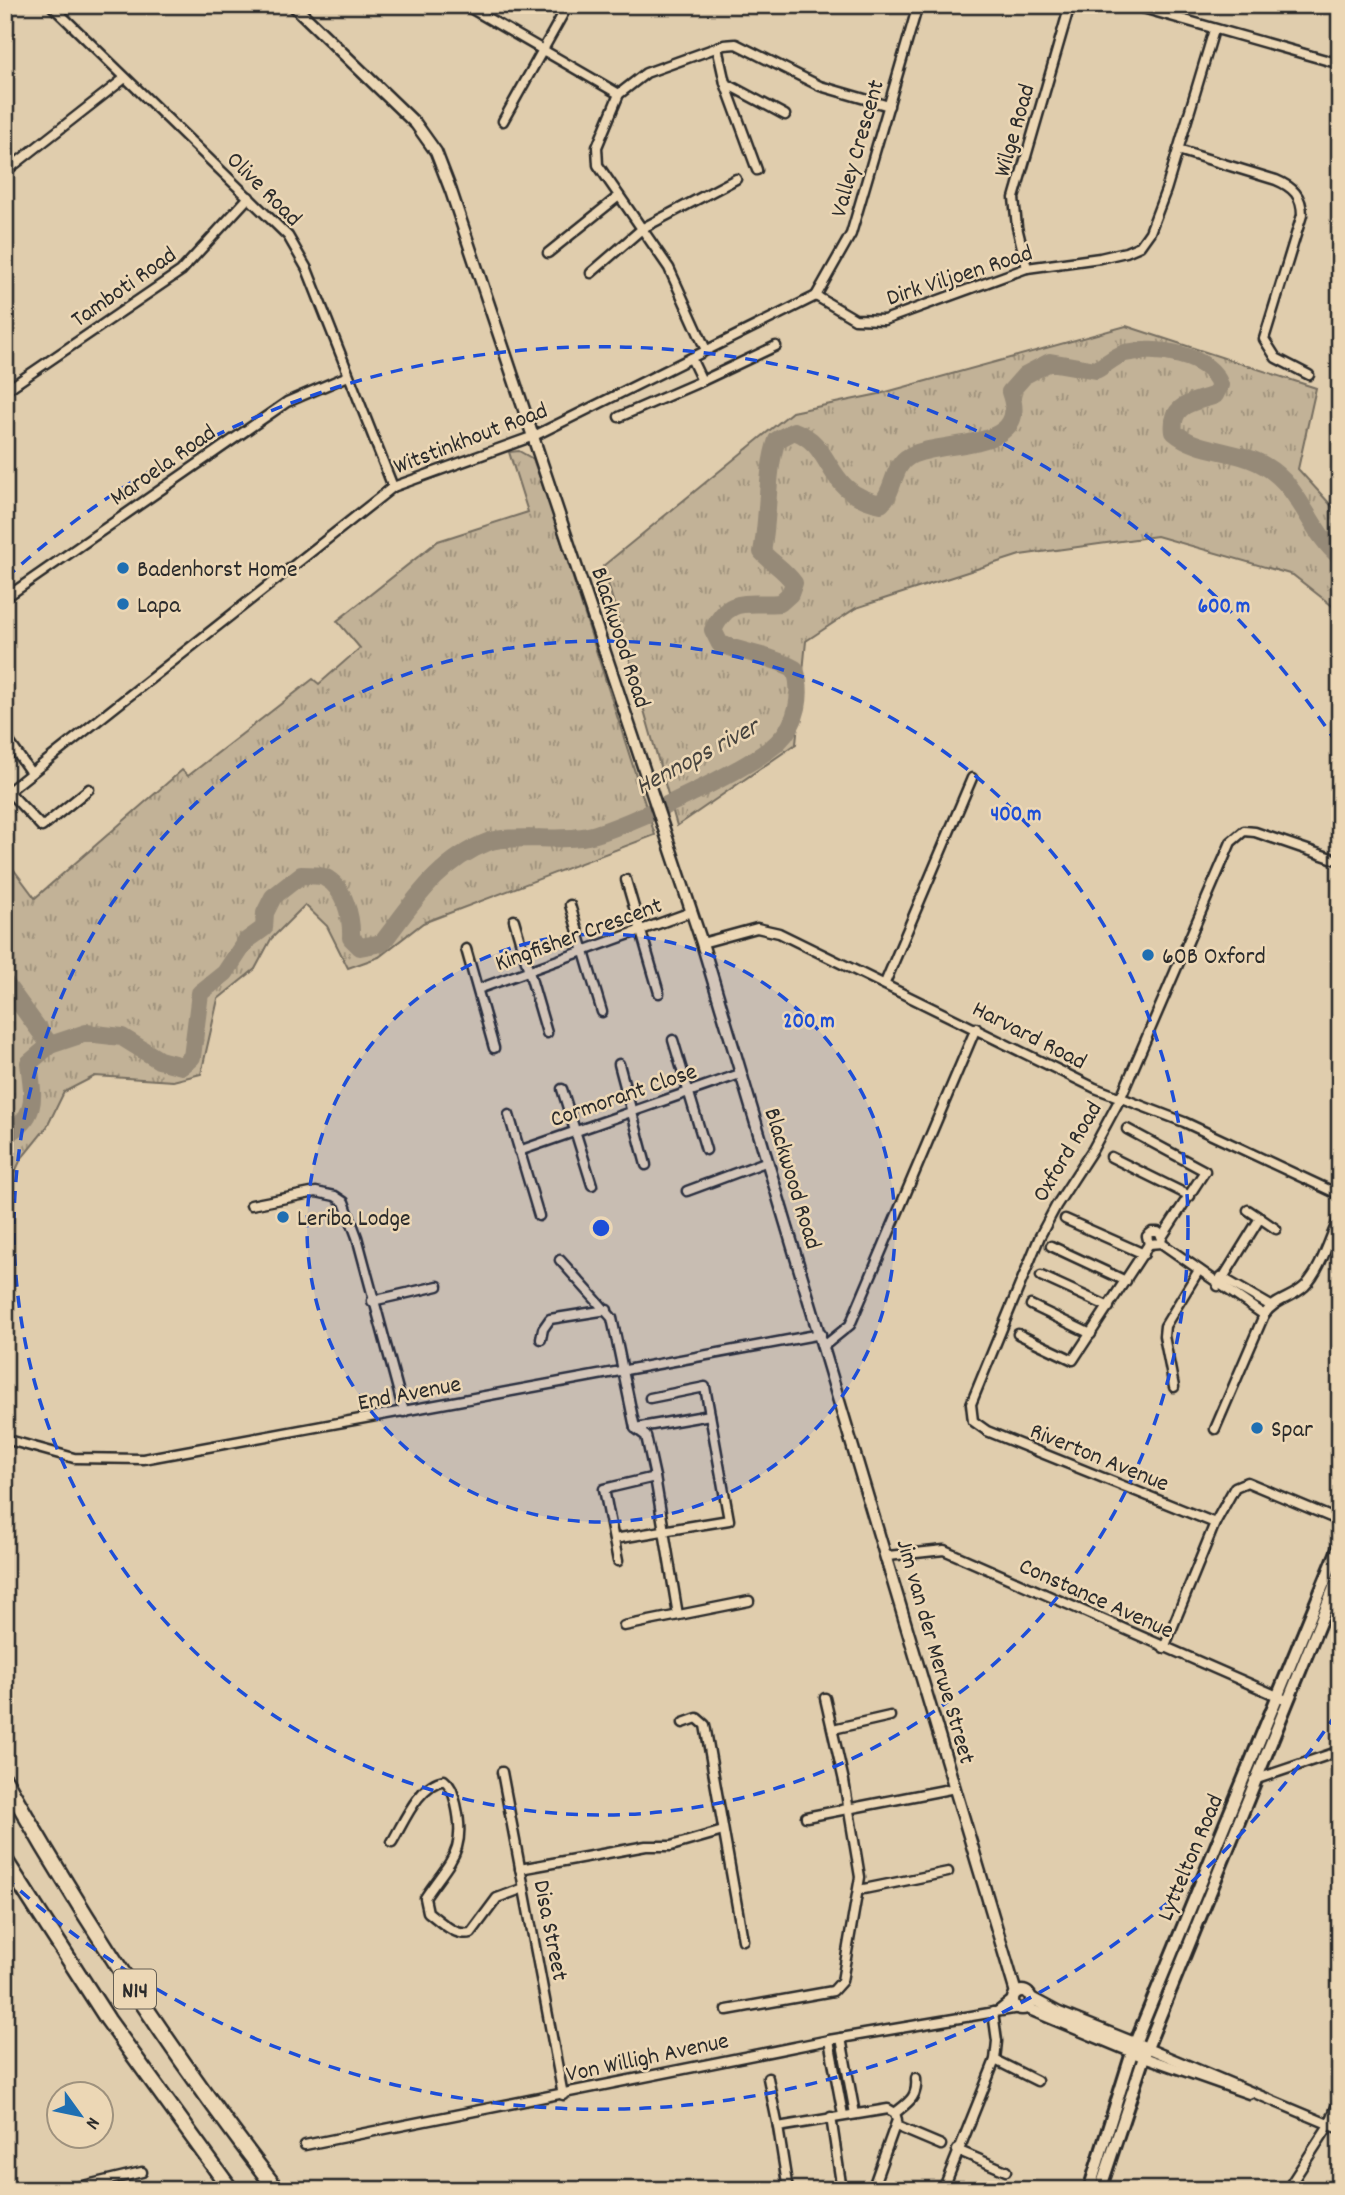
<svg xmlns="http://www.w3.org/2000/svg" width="1345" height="2195" viewBox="0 0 1345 2195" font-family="Dekko,sans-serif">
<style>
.park{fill:url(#park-tufts);stroke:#766e61;stroke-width:2}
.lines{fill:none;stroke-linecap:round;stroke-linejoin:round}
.river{stroke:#968a78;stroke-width:18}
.minor-casing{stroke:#2b2b2b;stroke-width:13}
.tertiary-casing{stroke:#2b2b2b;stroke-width:15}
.secondary-casing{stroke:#2b2b2b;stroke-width:16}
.motorway-casing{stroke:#2b2b2b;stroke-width:19}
.minor{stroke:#ecd7b5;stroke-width:8}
.tertiary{stroke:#ecd7b5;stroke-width:10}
.secondary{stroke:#ecd7b5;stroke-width:10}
.motorway{stroke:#ecd7b5;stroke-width:14}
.ring{fill:none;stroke:#1d4ed8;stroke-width:3.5;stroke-dasharray:12 9}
.poi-dot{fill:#1f6fb2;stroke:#ecd7b5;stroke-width:2.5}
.labels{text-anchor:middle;stroke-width:5;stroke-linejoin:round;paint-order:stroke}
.shield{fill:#ecd7b5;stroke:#655f54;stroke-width:2}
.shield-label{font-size:23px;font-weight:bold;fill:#2b2b2b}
.street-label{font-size:24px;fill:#2b2b2b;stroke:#ecd7b5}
.poi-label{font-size:24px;fill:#2b2b2b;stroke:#ecd7b5;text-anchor:start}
.water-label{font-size:26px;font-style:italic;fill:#46433e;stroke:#ecd7b5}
.centre{fill:#1d4ed8;stroke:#ecd7b5;stroke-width:3.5}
.ring-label{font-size:21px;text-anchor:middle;font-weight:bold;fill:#1d4ed8;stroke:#ecd7b5;stroke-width:5;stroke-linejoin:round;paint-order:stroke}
</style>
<defs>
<pattern id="park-tufts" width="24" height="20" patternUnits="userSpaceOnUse" patternTransform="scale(1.75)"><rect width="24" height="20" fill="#c2b297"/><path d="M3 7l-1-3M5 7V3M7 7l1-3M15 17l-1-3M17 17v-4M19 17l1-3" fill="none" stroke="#9e917b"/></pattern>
</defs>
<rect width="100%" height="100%" fill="#e0cdad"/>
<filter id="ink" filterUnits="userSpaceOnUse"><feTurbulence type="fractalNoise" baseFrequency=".0143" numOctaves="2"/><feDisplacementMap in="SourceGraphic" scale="14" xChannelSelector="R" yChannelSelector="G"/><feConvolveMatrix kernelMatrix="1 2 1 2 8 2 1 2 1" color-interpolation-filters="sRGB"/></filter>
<g filter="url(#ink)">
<g class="park">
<path d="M 1126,326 L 1316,388 L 1298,469 L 1340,515 L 1340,612 L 1293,575 L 1157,536 L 1020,555 L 856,608 L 806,641 L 796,744 L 677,826 L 603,566 L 792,412 L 879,394 Z"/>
<path d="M 519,451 L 533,459 L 550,506 L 655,835 L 423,923 L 379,957 L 348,968 L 327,926 L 305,905 L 271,939 L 255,969 L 218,999 L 201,1074 L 173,1081 L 95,1076 L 64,1092 L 47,1127 L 21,1159 L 8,1187 L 11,1210 L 5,1221 L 5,858 L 35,898 L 182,770 L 188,776 L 313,679 L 319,684 L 360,648 L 337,621 L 438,541 L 528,512 L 509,452 Z"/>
</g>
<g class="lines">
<g class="river">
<path d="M 5,983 L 50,1045"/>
<path d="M 5,1135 C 39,1117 33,1097 29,1063 L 50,1045 L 86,1033 L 122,1037 L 159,1060 L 182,1066 L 192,1057 L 200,993 L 225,973 L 246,941 L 264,928 L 265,913 L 273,897 L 301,875 C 308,875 318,875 324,877 C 345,887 352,918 351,938 L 360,947 L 382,943 C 413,903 438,861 488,842 C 508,834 561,842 588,836 C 624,828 753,767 778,742 C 798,723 803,694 795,669 C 772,656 745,653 720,644 L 713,630 C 730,595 746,606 780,603 L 790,594 L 794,583 C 783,568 773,564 762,552 C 769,517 766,470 777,440 L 794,431 C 836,446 822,492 881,504 C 895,490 892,465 910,456 C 943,439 1032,453 1010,392 L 1025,375 L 1050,362 L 1096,370 C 1105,365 1115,356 1125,353 C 1155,346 1209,354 1220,385 L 1215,395 C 1194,403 1170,403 1174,432 C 1198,453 1237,449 1265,466 C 1301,487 1309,531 1340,557"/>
</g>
<g class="minor-casing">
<g id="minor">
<path d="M 51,5 L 288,236 L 307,269 L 393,487"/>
<path d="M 465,5 L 619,94"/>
<path d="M 1132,5 L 1340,64"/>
<path d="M 717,47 L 725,83 L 757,170"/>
<path d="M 725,83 L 785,115"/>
<path d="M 503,121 L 568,5"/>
<path d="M 1178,150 L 1276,180 C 1293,187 1302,196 1302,215 L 1264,339 L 1276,358 L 1309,375"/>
<path d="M 5,172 L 125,78"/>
<path d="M 548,253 L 619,196"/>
<path d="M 1027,268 L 1017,227 L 1014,198 L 1070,5"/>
<path d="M 591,273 L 643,228 L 736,179"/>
<path d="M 816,296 L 855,319 L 884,320 L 1027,268 L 1100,258 L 1126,252 L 1140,246 L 1150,232 L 1166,190 L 1214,30"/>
<path d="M 816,296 L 851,234 L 918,5"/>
<path d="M 706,350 L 669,268 L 598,165 L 597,147 L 619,94 L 646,73 L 724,45 L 736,44 L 820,86 L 889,106"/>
<path d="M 691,358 L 702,381 L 776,346"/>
<path d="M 5,391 L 181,271 L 249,197"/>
<path d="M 619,417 L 702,381"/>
<path d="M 5,598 L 287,402 L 348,376"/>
<path d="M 5,736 L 31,773"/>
<path d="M 8,791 L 42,827 L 89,789"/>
<path d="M 5,794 L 393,487 L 534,436 L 816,296"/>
<path d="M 626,880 L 659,993"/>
<path d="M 570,905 L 602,1012"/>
<path d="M 514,920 L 547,1033"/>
<path d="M 702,943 L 757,928 L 779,933 L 1095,1088 L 1184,1122 L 1340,1195"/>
<path d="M 466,949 L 494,1048"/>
<path d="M 885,983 L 972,778"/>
<path d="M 478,989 L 691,912"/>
<path d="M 673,1040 L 706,1150"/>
<path d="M 619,1064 L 646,1165"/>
<path d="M 562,1089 L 592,1185"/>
<path d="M 509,1115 L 539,1216"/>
<path d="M 1127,1129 L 1205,1171 L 1162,1237"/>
<path d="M 519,1151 L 740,1074"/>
<path d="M 1111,1157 L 1190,1196"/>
<path d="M 687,1191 L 768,1161"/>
<path d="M 251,1205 L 316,1192 L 335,1196 L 344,1202 L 357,1237 L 404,1412"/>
<path d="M 1248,1210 L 1260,1218"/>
<path d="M 1065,1219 L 1144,1254"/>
<path d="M 1161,1243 L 1149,1244 L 1147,1236 L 1152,1232 L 1158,1232 L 1162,1237 L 1161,1243 L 1264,1315"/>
<path d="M 1051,1246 L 1126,1281"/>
<path d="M 560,1260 L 612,1318 L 635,1428 L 646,1436 L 655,1477 L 678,1615"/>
<path d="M 1041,1276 L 1109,1307"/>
<path d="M 1221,1277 L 1271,1306"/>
<path d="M 1218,1286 L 1260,1218 L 1276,1229"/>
<path d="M 372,1301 L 438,1286"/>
<path d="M 1031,1305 L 1091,1334"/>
<path d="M 1018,1334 L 1073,1360 L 1149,1244"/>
<path d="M 541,1339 L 543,1329 L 550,1319 L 607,1310"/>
<path d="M 824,1346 L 850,1325 L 976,1028"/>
<path d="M 1174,1387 L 1164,1336 L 1165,1326 L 1199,1270"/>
<path d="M 635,1428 L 710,1415"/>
<path d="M 1215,1429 L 1264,1315 C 1275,1299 1291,1299 1305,1286 C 1321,1270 1330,1237 1340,1216"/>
<path d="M 5,1439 L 74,1458 L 143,1459 L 821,1334"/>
<path d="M 1215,1523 L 987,1431 L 973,1421 L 971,1404 L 1040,1236 L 1056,1206 L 1093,1149 L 1121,1097 L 1231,842 L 1244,831 L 1255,832 L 1340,861"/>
<path d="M 614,1539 L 729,1520 L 705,1387 L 650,1398"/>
<path d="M 888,1556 L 944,1550 L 1282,1698"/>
<path d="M 618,1561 L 604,1489 L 655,1477"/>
<path d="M 624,1626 L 749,1601"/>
<path d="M 1164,1648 L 1215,1523 L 1235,1487 L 1247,1482 L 1340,1521"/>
<path d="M 683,1723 L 697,1718 L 705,1725 L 743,1940"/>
<path d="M 833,1729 L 890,1716"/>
<path d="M 502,1772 L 563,2095"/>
<path d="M 1254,1780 L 1340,1751"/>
<path d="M 806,1817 L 955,1788"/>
<path d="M 392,1842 C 404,1822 419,1784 444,1780 C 452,1786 453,1794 456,1804 C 467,1852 450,1860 425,1898 L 428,1912 C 440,1921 455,1937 471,1933 L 497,1898 L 524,1888"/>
<path d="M 520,1869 L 646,1846 L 671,1846 L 723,1831"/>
<path d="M 859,1890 L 948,1872"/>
<path d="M 727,2010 L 833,1991 L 842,1981 L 860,1877 L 844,1781 L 825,1698"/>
<path d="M 998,2011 L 1013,1999"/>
<path d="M 841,2038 L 855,2114"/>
<path d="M 829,2040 L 843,2115"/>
<path d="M 1147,2048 L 1340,2129"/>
<path d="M 1144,2057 L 1249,2094"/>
<path d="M 995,2060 L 1037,2081"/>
<path d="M 768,2078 L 778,2127"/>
<path d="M 895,2113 C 909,2102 918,2097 916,2078"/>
<path d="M 831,2117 L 842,2190"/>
<path d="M 896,2126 L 941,2145"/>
<path d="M 305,2145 L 829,2040 L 1019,2008"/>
<path d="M 957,2150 L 1006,2171"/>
<path d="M 66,2190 L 142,2172"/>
<path d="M 788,2190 L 778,2127 L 888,2109 L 895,2113 L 897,2120 L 872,2190"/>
<path d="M 943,2190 L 995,2060 L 997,2041 L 993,2012"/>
<path d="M 1287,2190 L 1329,2125 L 1340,2097"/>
<path d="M 1338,2190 L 1340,2189"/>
</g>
</g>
<g class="tertiary-casing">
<g id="tertiary">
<path d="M 293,5 L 416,124 L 436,152 L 451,191 L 702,943 L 1016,1993"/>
<circle cx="1022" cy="2000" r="9"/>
<path d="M 1031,1998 L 1059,2013 L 1142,2046"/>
<path d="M 1027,2008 L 1140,2055"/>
</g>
</g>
<g class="secondary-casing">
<g id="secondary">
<path d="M 5,2185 L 6,2190"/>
<path d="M 1089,2190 L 1135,2043 L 1340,1544"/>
<path d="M 1100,2190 L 1147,2048 L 1340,1573"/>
</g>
</g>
<g class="motorway-casing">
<g id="motorway">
<path d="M 5,1780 C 85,1921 177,2061 277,2190"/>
<path d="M 5,1860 L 108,2020 L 231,2190"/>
</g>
</g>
<use href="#minor" class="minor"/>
<use href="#tertiary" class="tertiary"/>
<use href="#secondary" class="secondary"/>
<use href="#motorway" class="motorway"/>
</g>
</g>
<circle cx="601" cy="1228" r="294" fill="#1d4ed8" fill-opacity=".12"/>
<g class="ring">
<circle cx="601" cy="1228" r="294"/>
<circle cx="601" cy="1228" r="587"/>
<path d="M1336 1714A881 881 0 0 1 6 1878M6 578A881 881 0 0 1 1336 742"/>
</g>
<g class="poi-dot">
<circle cx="123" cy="568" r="7"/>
<circle cx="123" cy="604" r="7"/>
<circle cx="1148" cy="955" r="7"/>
<circle cx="283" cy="1217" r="7"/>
<circle cx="1257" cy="1428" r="7"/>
</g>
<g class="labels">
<rect class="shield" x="114" y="1969.5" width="42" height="39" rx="5"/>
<g class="shield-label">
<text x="135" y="1997">N14</text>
</g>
<g class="street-label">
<text transform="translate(1013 130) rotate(-74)" y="8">Wilge Road</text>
<text transform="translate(856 148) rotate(-74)" y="8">Valley Crescent</text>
<text transform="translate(265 188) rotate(45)" y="8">Olive Road</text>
<text transform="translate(959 274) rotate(-18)" y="8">Dirk Viljoen Road</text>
<text transform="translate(123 286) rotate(-35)" y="8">Tamboti Road</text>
<text transform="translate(470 437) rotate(-21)" y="8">Witstinkhout Road</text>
<text transform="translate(162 464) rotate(-35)" y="8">Maroela Road</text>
<text transform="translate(622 637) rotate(72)" y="8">Blackwood Road</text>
<text transform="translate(578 933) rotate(-20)" y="8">Kingfisher Crescent</text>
<text transform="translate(1030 1034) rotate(27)" y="8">Harvard Road</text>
<text transform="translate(623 1094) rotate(-19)" y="8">Cormorant Close</text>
<text transform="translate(1066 1151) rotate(-59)" y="8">Oxford Road</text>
<text transform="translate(794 1178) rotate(73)" y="8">Blackwood Road</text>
<text transform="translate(409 1392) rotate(-11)" y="8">End Avenue</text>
<text transform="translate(1100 1456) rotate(22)" y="8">Riverton Avenue</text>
<text transform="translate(1097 1597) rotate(24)" y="8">Constance Avenue</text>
<text transform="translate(937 1651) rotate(74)" y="8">Jim van der Merwe Street</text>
<text transform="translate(1189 1857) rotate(-67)" y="8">Lyttelton Road</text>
<text transform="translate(552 1930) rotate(79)" y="8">Disa Street</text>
<text transform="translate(647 2056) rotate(-12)" y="8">Von Willigh Avenue</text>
</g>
<g class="poi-label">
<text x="137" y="576">Badenhorst Home</text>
<text x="137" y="612">Lapa</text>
<text x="1162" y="963">60B Oxford</text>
<text x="297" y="1225">Leriba Lodge</text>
<text x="1271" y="1436">Spar</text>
</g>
<g class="water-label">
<text transform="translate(696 755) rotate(-28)" y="9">Hennops river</text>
</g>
</g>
<circle cx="601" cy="1228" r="10" class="centre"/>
<g class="ring-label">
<text x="1224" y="612">600 m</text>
<text x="1016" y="820">400 m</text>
<text x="809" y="1027">200 m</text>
</g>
<rect width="1345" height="2195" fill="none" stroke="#ecd7b5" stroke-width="28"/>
<rect x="14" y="14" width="1317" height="2167" fill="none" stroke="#2b2b2b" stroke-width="2.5" filter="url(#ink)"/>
<g transform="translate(80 2115) rotate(123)"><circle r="33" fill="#ecd7b5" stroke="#9f927e" stroke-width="2"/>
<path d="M0-5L12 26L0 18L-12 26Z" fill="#1f6fb2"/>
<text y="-10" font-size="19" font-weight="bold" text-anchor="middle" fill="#2b2b2b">N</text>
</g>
</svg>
